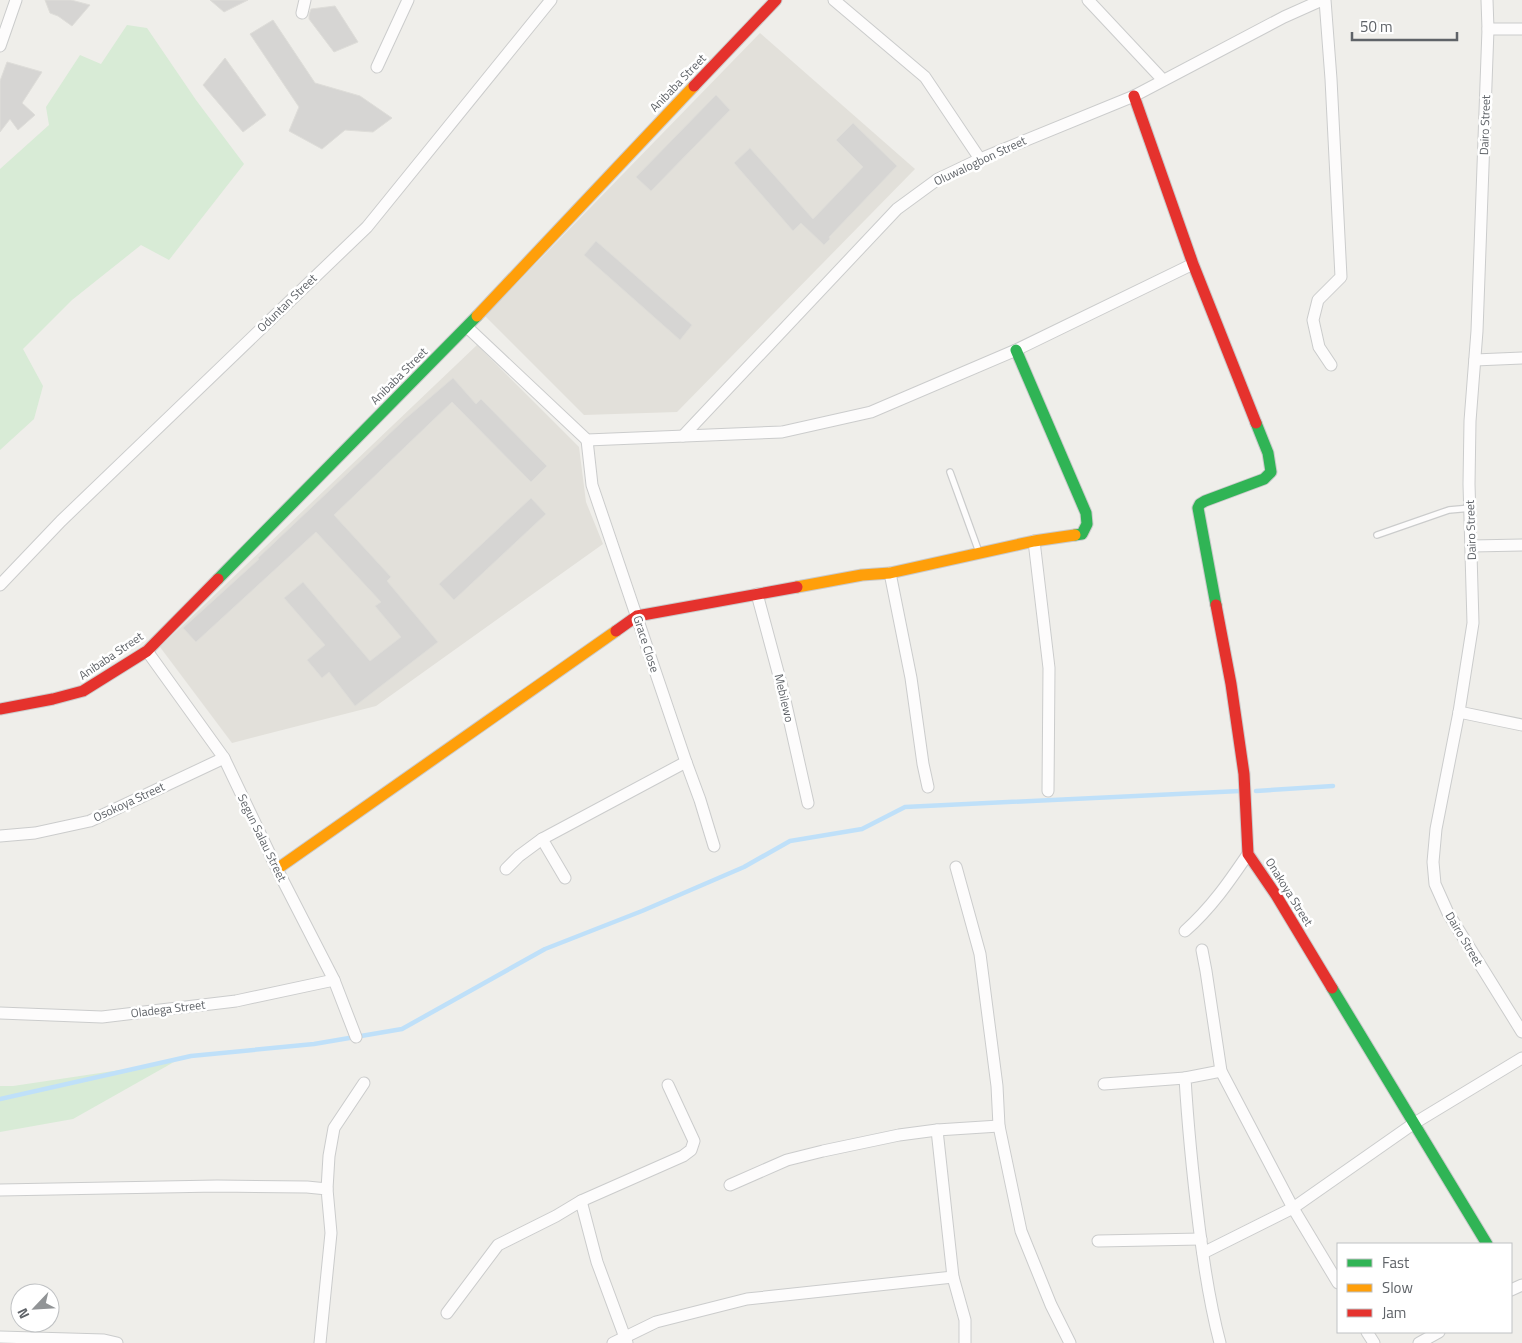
<svg xmlns="http://www.w3.org/2000/svg" width="1522" height="1343" viewBox="0 0 1522 1343" font-family="'Titillium Web',sans-serif">
<style>
.education{fill:#e2e0da}
.green{fill:#d8ebd6}
.lines{fill:none;stroke-linecap:round;stroke-linejoin:round}
.stream{stroke:#bfe0f9;stroke-width:4.5}
.building{fill:#d6d5d3;stroke:#deddd9}
.lane-casing{stroke:#cbcccc;stroke-width:8}
.street-casing{stroke:#cbcccc;stroke-width:13}
.fast-casing{stroke:#cacacb;stroke-width:13}
.slow-casing{stroke:#cacacb;stroke-width:13}
.jam-casing{stroke:#cacacb;stroke-width:13}
.lane{stroke:#fdfcfc;stroke-width:5.5}
.street{stroke:#fdfcfc;stroke-width:11}
.fast{stroke:#30b455;stroke-width:11}
.slow{stroke:#ff9f0a;stroke-width:11}
.jam{stroke:#e5322d;stroke-width:11}
.labels{text-anchor:middle;stroke-width:5;stroke-linejoin:round;paint-order:stroke}
.street-label{font-size:12px;fill:#5f6368;stroke:#fff}
</style>
<rect width="100%" height="100%" fill="#efeeea"/>
<g class="education">
<path d="M 760,33 L 915,169 L 677,412 L 584,415 L 485,316 Z"/>
<path d="M 477,345 L 579,447 L 586,502 L 603,544 L 376,706 L 232,743 L 160,647 Z"/>
</g>
<g class="green">
<path d="M 127,25 L 147,28 L 196,100 L 244,164 L 169,260 L 141,245 L 72,300 L 23,349 L 43,386 L 34,419 L 0,450 L 0,169 L 49,125 L 46,107 L 80,55 L 101,64 Z"/>
<path d="M 174,1062 L 73,1119 L 0,1132 L 0,1086 L 13,1086 Z"/>
</g>
<g class="lines">
<g class="stream">
<path d="M 1256,791 L 1333,786"/>
<path d="M 0,1099 L 191,1056 L 314,1044 L 402,1029 L 545,949 L 642,911 L 744,867 L 790,841 L 862,829 L 905,807 L 1240,791"/>
</g>
</g>
<g class="building">
<path d="M 45,0 L 71,0 L 90,5 L 72,26 L 58,16 L 50,13 Z"/>
<path d="M 210,0 L 248,0 L 224,12 Z"/>
<path d="M 335,6 L 358,42 L 334,52 L 309,19 L 309,15 L 311,9 Z"/>
<path d="M 273,20 L 315,83 L 360,96 L 392,118 L 373,132 L 345,130 L 322,149 L 289,131 L 299,107 L 250,34 Z"/>
<path d="M 225,58 L 266,115 L 243,132 L 203,85 Z"/>
<path d="M 7,62 L 42,72 L 22,103 L 35,115 L 18,130 L 10,119 L 0,132 L 0,81 Z"/>
<path d="M 716,95 L 730,110 L 651,191 L 636,177 Z"/>
<path d="M 853,123 L 897,166 L 829,237 L 830,239 L 824,245 L 801,223 L 793,231 L 734,163 L 750,148 L 813,219 L 863,167 L 836,140 Z"/>
<path d="M 596,241 L 692,325 L 680,340 L 584,255 Z"/>
<path d="M 453,378 L 476,404 L 481,399 L 547,466 L 531,482 L 452,402 L 334,515 L 391,577 L 387,581 L 438,642 L 355,706 L 329,672 L 322,678 L 307,660 L 325,645 L 284,598 L 303,582 L 370,661 L 401,637 L 375,606 L 381,602 L 316,532 L 196,642 L 183,628 L 259,559 L 258,558 L 404,420 Z"/>
<path d="M 531,498 L 546,514 L 454,600 L 439,584 Z"/>
</g>
<g class="lines">
<g class="lane-casing">
<g id="lane">
<path d="M 950,472 L 979,552"/>
<path d="M 1377,535 L 1449,510 L 1471,508"/>
</g>
</g>
<g class="street-casing">
<g id="street">
<path d="M 834,0 L 925,77 L 980,159"/>
<path d="M 1088,0 L 1163,80"/>
<path d="M 1325,0 L 1331,79 L 1341,277 L 1318,300 L 1313,320 L 1319,347 L 1331,365"/>
<path d="M 1487,0 L 1488,29 L 1477,331 L 1470,421 L 1469,484 L 1473,623 L 1459,712 L 1436,829 L 1433,862 L 1435,884 L 1448,913 L 1522,1032"/>
<path d="M 302,13 L 305,0"/>
<path d="M 1488,29 L 1522,29"/>
<path d="M 0,46 L 16,0"/>
<path d="M 377,67 L 408,0"/>
<path d="M 467,327 L 587,440 L 782,432 L 871,412 L 1016,350 L 1193,264"/>
<path d="M 1475,360 L 1522,358"/>
<path d="M 683,436 L 897,209 L 938,179 L 980,159 L 1134,96 L 1284,17 L 1322,0"/>
<path d="M 587,440 L 592,485 L 686,762 L 700,800 L 714,846"/>
<path d="M 1034,541 L 1049,668 L 1048,791"/>
<path d="M 1472,546 L 1522,545"/>
<path d="M 890,573 L 911,678 L 923,764 L 928,787"/>
<path d="M 0,585 L 61,521 L 367,227 L 551,0"/>
<path d="M 757,594 L 782,687 L 808,803"/>
<path d="M 147,651 L 224,758 L 277,869 L 334,980 L 356,1037"/>
<path d="M 1459,712 L 1522,725"/>
<path d="M 0,836 L 35,833 L 90,821 L 224,758"/>
<path d="M 956,867 L 980,954 L 997,1086 L 999,1126 L 1021,1231 L 1051,1305 L 1070,1343"/>
<path d="M 506,869 L 519,856 L 542,839"/>
<path d="M 565,878 L 542,839 L 686,762"/>
<path d="M 1185,931 C 1211,908 1229,882 1248,854"/>
<path d="M 1202,950 L 1206,971 L 1221,1071 L 1293,1208 L 1338,1283"/>
<path d="M 0,1013 L 102,1017 L 236,1001 L 334,980"/>
<path d="M 1104,1084 L 1185,1078"/>
<path d="M 937,1130 L 953,1277 L 965,1320 L 965,1343"/>
<path d="M 730,1185 L 787,1160 L 823,1151 L 899,1135 L 937,1130 L 999,1126"/>
<path d="M 327,1189 L 329,1156 L 334,1128 L 364,1083"/>
<path d="M 0,1190 L 217,1186 L 307,1187 L 327,1189 L 331,1233 L 320,1343"/>
<path d="M 581,1201 L 683,1156 L 691,1150 L 694,1141 L 668,1085"/>
<path d="M 1098,1241 L 1201,1239"/>
<path d="M 1203,1253 L 1293,1208 L 1413,1124 L 1522,1058"/>
<path d="M 1511,1290 L 1522,1285"/>
<path d="M 447,1313 L 498,1245 L 556,1216 L 581,1201 L 597,1262 L 627,1343"/>
<path d="M 1367,1332 L 1374,1343"/>
<path d="M 0,1337 L 104,1340 L 117,1343"/>
<path d="M 613,1343 L 656,1322 L 747,1299 L 953,1277"/>
<path d="M 1220,1343 C 1210,1305 1204,1266 1199,1226 C 1193,1177 1188,1128 1185,1078 L 1221,1071"/>
<path d="M 1419,1343 L 1439,1332"/>
</g>
</g>
<g class="fast-casing">
<g id="fast">
<path d="M 1016,350 L 1086,513 L 1087,524 L 1082,534 L 1075,535"/>
<path d="M 218,579 L 477,316"/>
<path d="M 1216,605 L 1198,508 L 1200,504 L 1205,501 L 1264,479 L 1271,472 L 1268,453 L 1256,423"/>
<path d="M 1332,988 L 1487,1244"/>
</g>
</g>
<g class="slow-casing">
<g id="slow">
<path d="M 477,316 L 694,86"/>
<path d="M 797,587 L 862,575 L 890,573 L 1034,541 L 1075,535"/>
<path d="M 277,869 L 616,631"/>
</g>
</g>
<g class="jam-casing">
<g id="jam">
<path d="M 694,86 L 776,0"/>
<path d="M 1134,96 L 1193,264 L 1256,423"/>
<path d="M 1216,605 L 1231,684 L 1244,774 L 1248,854 L 1276,895 L 1332,988"/>
<path d="M 616,631 L 637,616 L 797,587"/>
<path d="M 0,709 L 53,699 L 83,691 L 147,651 L 218,579"/>
</g>
</g>
<use href="#lane" class="lane"/>
<use href="#street" class="street"/>
<use href="#fast" class="fast"/>
<use href="#slow" class="slow"/>
<use href="#jam" class="jam"/>
</g>
<g class="labels">
<g class="street-label">
<text transform="translate(678 83) rotate(-46)" y="4">Anibaba Street</text>
<text transform="translate(1485 125) rotate(-88)" y="4">Dairo Street</text>
<text transform="translate(980 161) rotate(-25)" y="4">Oluwalogbon Street</text>
<text transform="translate(287 303) rotate(-44)" y="4">Oduntan Street</text>
<text transform="translate(399 376) rotate(-45)" y="4">Anibaba Street</text>
<text transform="translate(1471 530) rotate(-92)" y="4">Dairo Street</text>
<text transform="translate(646 644) rotate(72)" y="4">Grace Close</text>
<text transform="translate(111 656) rotate(-34)" y="4">Anibaba Street</text>
<text transform="translate(784 698) rotate(77)" y="4">Mebilewo</text>
<text transform="translate(129 802) rotate(-25)" y="4">Osokoya Street</text>
<text transform="translate(262 838) rotate(64)" y="4">Segun Salau Street</text>
<text transform="translate(1289 892) rotate(58)" y="4">Onakoya Street</text>
<text transform="translate(1464 939) rotate(59)" y="4">Dairo Street</text>
<text transform="translate(168 1009) rotate(-7)" y="4">Oladega Street</text>
</g>
</g>
<rect x="1337" y="1243" width="175" height="90" fill="#ffffff" stroke="#bfc1c3"/>
<rect x="1347" y="1259" width="25" height="8" fill="#30b455" stroke="#bfc1c3"/>
<text x="1382" y="1268" font-size="15" fill="#5f6368">Fast</text>
<rect x="1347" y="1284" width="25" height="8" fill="#ff9f0a" stroke="#bfc1c3"/>
<text x="1382" y="1293" font-size="15" fill="#5f6368">Slow</text>
<rect x="1347" y="1309" width="25" height="8" fill="#e5322d" stroke="#bfc1c3"/>
<text x="1382" y="1318" font-size="15" fill="#5f6368">Jam</text>
<g transform="translate(35 1308) rotate(245)"><circle r="24" fill="#ffffff" stroke="#bfc1c3"/>
<path d="M0-4L9 19L0 12L-9 19Z" fill="#919496"/>
<text y="-8" font-size="14" font-weight="bold" text-anchor="middle" fill="#5f6368">N</text>
</g>
<path d="M1352 32v8h105v-8" fill="none" stroke="#5f6368" stroke-width="2.5"/>
<text x="1360" y="32" font-size="15" fill="#5f6368" stroke="#ffffff" stroke-width="4" paint-order="stroke">50 m</text>
</svg>
